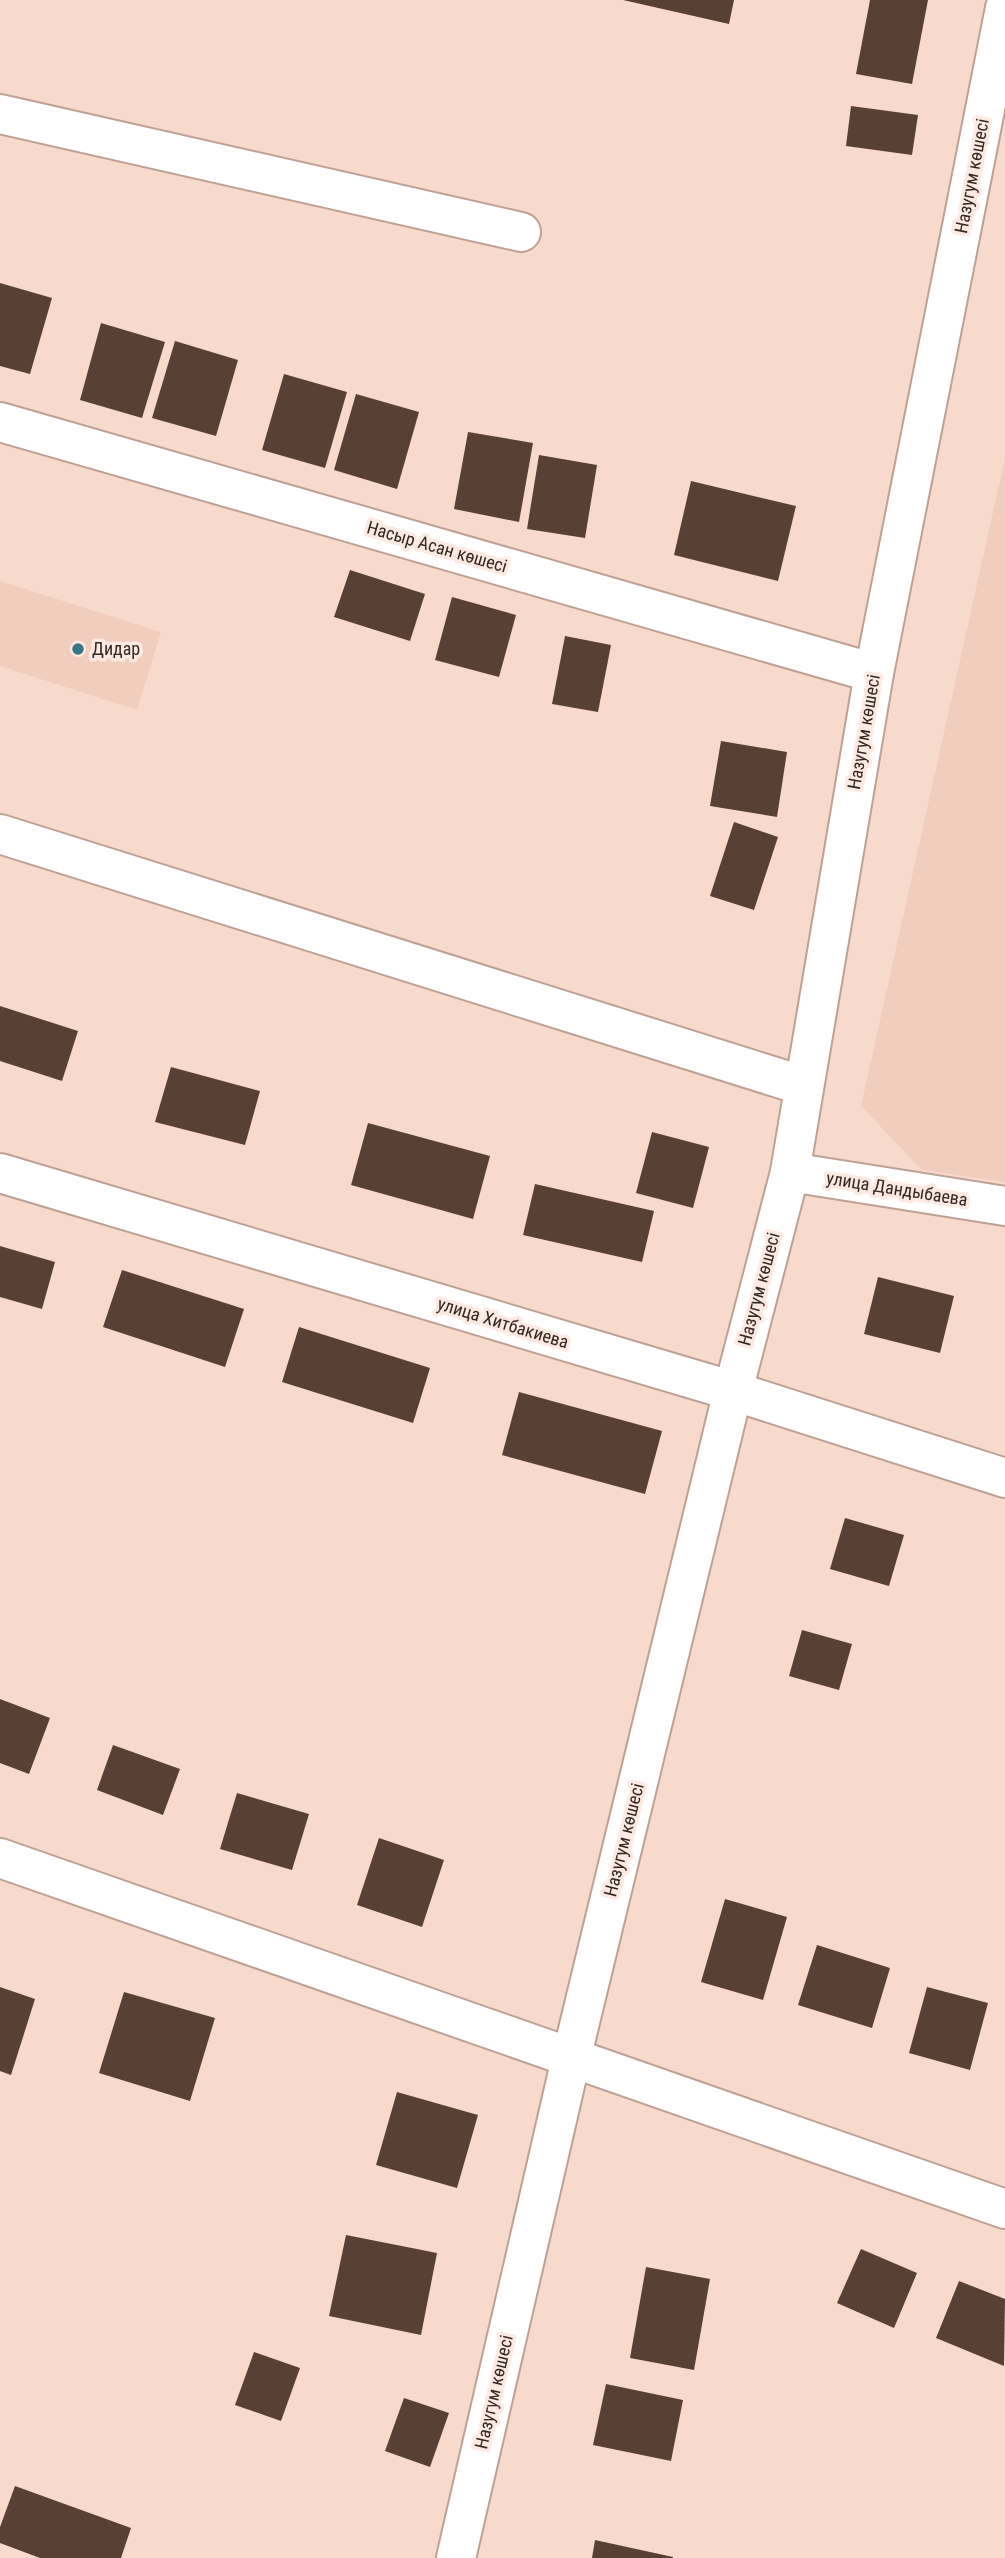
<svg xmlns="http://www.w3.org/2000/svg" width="1005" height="2558" viewBox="0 0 1005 2558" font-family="'Roboto Condensed',sans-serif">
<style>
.built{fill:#f1cdbd}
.building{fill:#584035}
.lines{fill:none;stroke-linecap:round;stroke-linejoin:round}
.street-casing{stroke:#bea195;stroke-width:42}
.secondary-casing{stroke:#bea195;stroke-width:42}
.street{stroke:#fff;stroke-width:38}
.secondary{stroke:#fff;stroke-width:38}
.poi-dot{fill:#38758b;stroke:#fceae2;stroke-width:2.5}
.labels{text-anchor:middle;stroke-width:7;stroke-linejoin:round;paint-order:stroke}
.street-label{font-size:18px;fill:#332723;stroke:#fceae2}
.poi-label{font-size:18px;fill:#332723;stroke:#fceae2;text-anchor:start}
</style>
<rect width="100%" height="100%" fill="#f8dacd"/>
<g class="built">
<path d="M 1005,458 L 1005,1182 L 922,1170 L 861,1106 Z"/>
<path d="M 0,581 L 161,632 L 137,710 L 0,666 Z"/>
</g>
<g class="building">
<path d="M 623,0 L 734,0 L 729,24 Z"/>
<path d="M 870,0 L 928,0 L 912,84 L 856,74 Z"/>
<path d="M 851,106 L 918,115 L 912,155 L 846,146 Z"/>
<path d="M 0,283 L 52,298 L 30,374 L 0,366 Z"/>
<path d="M 101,323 L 165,342 L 142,418 L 80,400 Z"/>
<path d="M 175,341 L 238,360 L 216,436 L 152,418 Z"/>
<path d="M 284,374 L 347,392 L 325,468 L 262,450 Z"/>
<path d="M 356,394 L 419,412 L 397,489 L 334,470 Z"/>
<path d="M 468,432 L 533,443 L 519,522 L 454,509 Z"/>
<path d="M 539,455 L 597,465 L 585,538 L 527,529 Z"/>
<path d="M 691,481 L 796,506 L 778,581 L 674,555 Z"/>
<path d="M 350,570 L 425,594 L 410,641 L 334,617 Z"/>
<path d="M 452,597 L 516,615 L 499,677 L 435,660 Z"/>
<path d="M 565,636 L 611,645 L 598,712 L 552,704 Z"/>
<path d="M 721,741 L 787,752 L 777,817 L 710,806 Z"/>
<path d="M 734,822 L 778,837 L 754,910 L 710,896 Z"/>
<path d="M 0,1006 L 78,1031 L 62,1081 L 0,1061 Z"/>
<path d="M 171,1067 L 260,1091 L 245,1145 L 155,1122 Z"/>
<path d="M 368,1123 L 490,1156 L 473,1219 L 351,1185 Z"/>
<path d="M 652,1132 L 709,1147 L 693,1208 L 636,1193 Z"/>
<path d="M 535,1184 L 654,1211 L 642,1262 L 523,1235 Z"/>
<path d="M 0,1246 L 55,1262 L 42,1309 L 0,1297 Z"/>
<path d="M 122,1270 L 244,1309 L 225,1367 L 103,1327 Z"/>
<path d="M 878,1277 L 954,1296 L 940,1353 L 864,1334 Z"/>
<path d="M 299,1327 L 430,1368 L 413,1423 L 282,1382 Z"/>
<path d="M 519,1392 L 662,1431 L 645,1494 L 502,1455 Z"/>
<path d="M 845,1518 L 904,1535 L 889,1586 L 830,1569 Z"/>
<path d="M 802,1630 L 852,1644 L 839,1690 L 789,1676 Z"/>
<path d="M 0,1699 L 50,1718 L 29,1774 L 0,1763 Z"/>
<path d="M 113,1745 L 180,1769 L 163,1815 L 97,1790 Z"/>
<path d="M 237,1793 L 309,1814 L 292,1870 L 220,1849 Z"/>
<path d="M 379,1838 L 444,1860 L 422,1927 L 357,1905 Z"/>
<path d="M 725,1899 L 787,1917 L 763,2000 L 701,1982 Z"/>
<path d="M 817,1945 L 890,1968 L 872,2028 L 798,2005 Z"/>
<path d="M 0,1987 L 35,1999 L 11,2075 L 0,2071 Z"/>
<path d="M 927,1987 L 988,2003 L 970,2070 L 909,2053 Z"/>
<path d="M 124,1992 L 215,2018 L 190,2101 L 99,2073 Z"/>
<path d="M 397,2092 L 478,2115 L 457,2188 L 376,2165 Z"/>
<path d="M 346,2235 L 437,2253 L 421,2335 L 329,2316 Z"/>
<path d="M 861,2249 L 917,2273 L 894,2328 L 837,2303 Z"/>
<path d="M 646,2267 L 710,2279 L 694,2370 L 630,2358 Z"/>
<path d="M 959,2281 L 1005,2299 L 1004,2366 L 936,2338 Z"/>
<path d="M 254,2352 L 300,2368 L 281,2421 L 235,2405 Z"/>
<path d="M 606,2384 L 683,2400 L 671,2461 L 593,2445 Z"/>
<path d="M 404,2398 L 449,2413 L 430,2467 L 385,2451 Z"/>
<path d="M 15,2486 L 131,2528 L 121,2558 L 40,2558 L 0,2543 L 0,2527 Z"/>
<path d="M 595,2540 L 673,2557 L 673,2558 L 592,2558 Z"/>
</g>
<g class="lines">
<g class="street-casing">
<g id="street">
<path d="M 0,114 L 521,232"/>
<path d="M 0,422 L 874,673"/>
<path d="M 0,834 L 804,1086"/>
<path d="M 790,1172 L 1005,1206"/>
<path d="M 0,1173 L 733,1391 L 1005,1478"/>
<path d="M 0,1858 L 1005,2209"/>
</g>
</g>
<g class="secondary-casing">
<path id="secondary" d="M 456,2558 L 571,2059 L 733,1391 L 790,1172 L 874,673 L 1005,8"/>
</g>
<use href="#street" class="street"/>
<use href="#secondary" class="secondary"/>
</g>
<circle class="poi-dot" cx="78" cy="649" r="7"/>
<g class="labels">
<g class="street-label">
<text transform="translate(972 176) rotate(-79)" y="6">Назугум көшесі</text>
<text transform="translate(437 547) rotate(16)" y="6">Насыр Асан көшесі</text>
<text transform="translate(864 732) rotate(-80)" y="6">Назугум көшесі</text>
<text transform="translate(897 1189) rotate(9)" y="6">улица Дандыбаева</text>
<text transform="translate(759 1289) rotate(-75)" y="6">Назугум көшесі</text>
<text transform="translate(503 1323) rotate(17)" y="6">улица Хитбакиева</text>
<text transform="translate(624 1840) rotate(-76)" y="6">Назугум көшесі</text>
<text transform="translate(494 2392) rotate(-77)" y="6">Назугум көшесі</text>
</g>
<g class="poi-label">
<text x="92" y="655">Дидар</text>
</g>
</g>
</svg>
